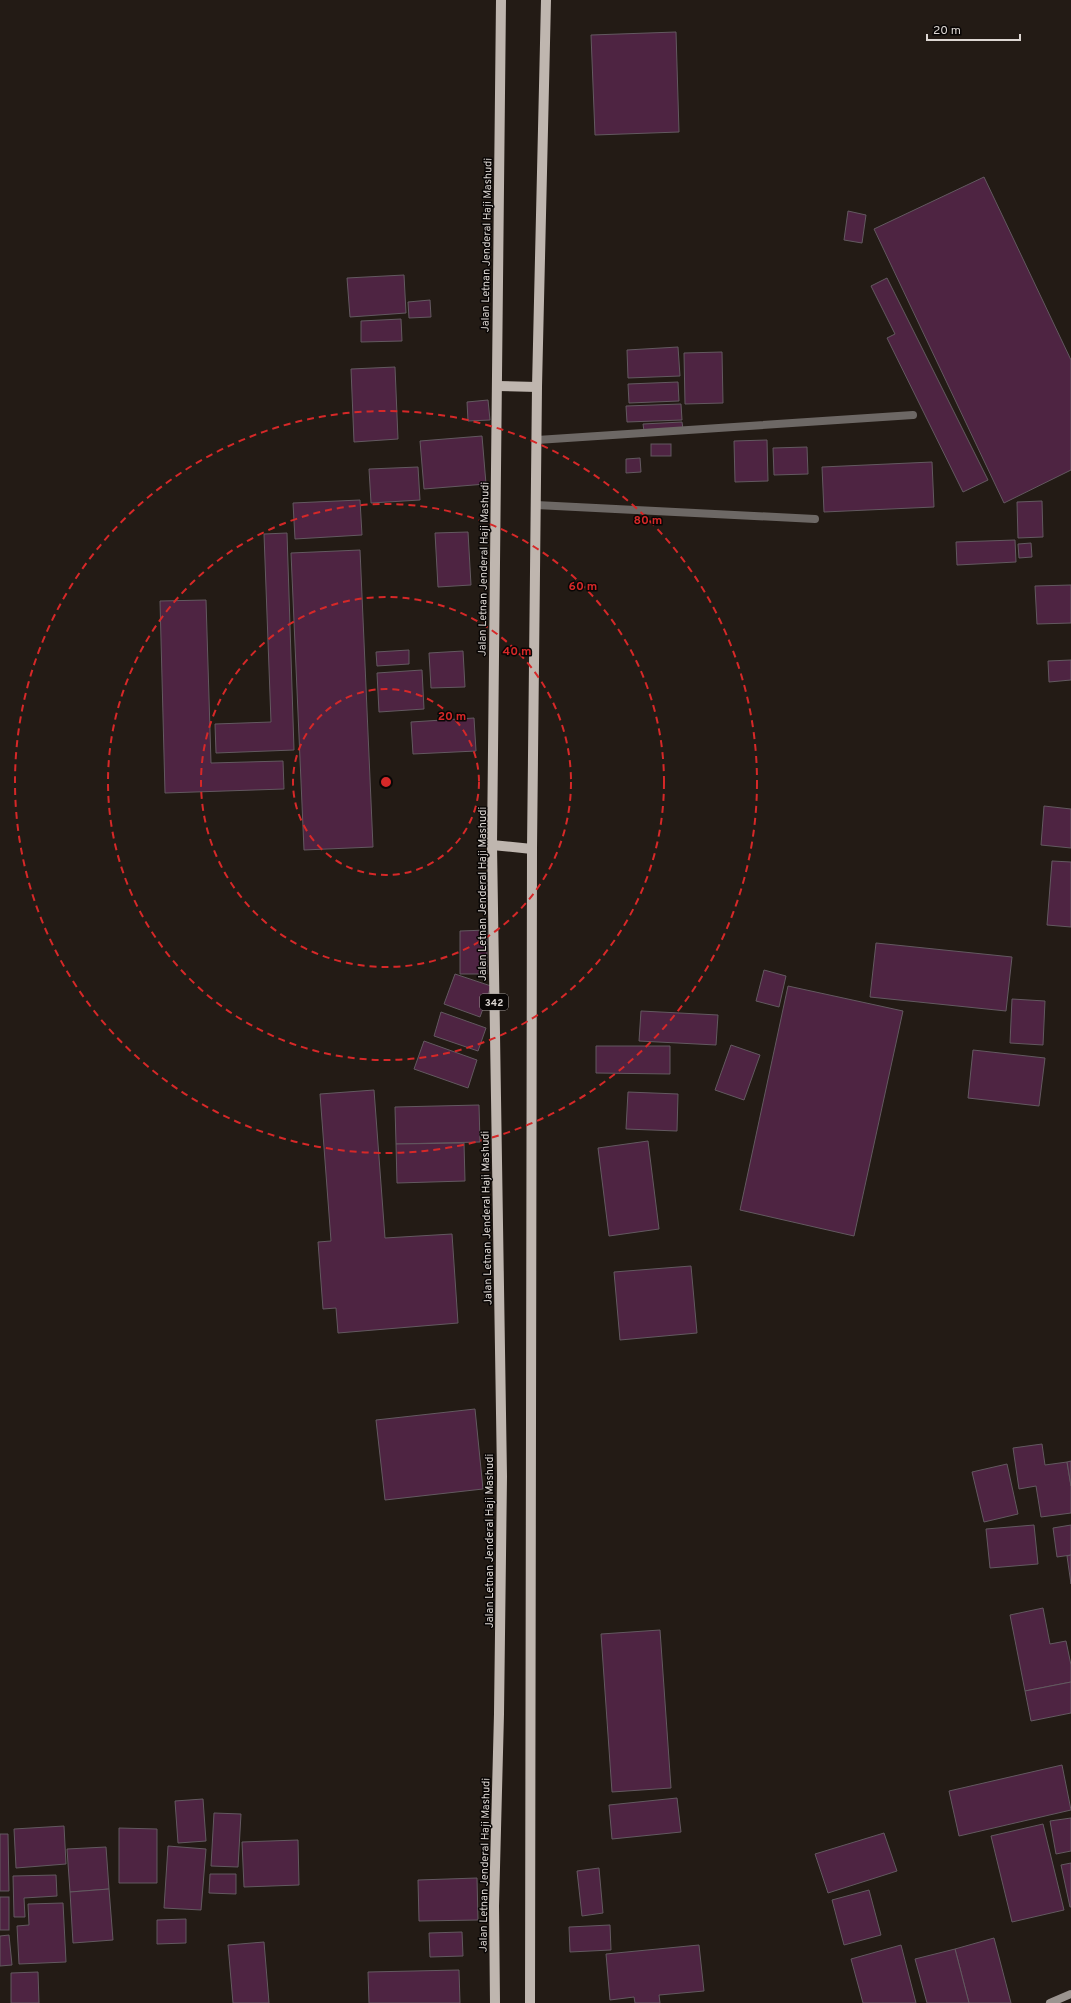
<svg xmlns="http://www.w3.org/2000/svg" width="1071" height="2003" viewBox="0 0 1071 2003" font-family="Overpass,sans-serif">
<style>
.building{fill:#4e2442;stroke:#635960}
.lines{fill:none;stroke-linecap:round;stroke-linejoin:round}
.lane{stroke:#6d6865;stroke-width:8}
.secondary{stroke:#9b948f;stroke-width:8}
.primary{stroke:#bfb6af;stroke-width:10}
.ring{fill:none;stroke:#d62828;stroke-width:2;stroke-dasharray:7 5}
.labels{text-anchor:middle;stroke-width:3;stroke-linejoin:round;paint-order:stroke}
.shield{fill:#090605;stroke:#9d9895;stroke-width:1}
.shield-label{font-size:10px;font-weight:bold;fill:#ddd7d3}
.street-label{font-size:11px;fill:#ddd7d3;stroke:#090605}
.centre{fill:#d62828;stroke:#090605;stroke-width:2}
.ring-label{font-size:12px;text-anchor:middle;font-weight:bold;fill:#d62828;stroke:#090605;stroke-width:3;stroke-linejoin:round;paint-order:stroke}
</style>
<rect width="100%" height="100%" fill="#231b15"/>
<g class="building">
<path d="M 676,32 L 679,132 L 595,135 L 591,35 Z"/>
<path d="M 984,177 L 1071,360 L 1071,470 L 1004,503 L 874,229 Z"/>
<path d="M 848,211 L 866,215 L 862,243 L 844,240 Z"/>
<path d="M 404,275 L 406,313 L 350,317 L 347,278 Z"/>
<path d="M 887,278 L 988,480 L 963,492 L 887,338 L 895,334 L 871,286 Z"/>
<path d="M 430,300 L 431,317 L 409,318 L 408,302 Z"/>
<path d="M 401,319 L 402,341 L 361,342 L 361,321 Z"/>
<path d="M 678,347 L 680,376 L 628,378 L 627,350 Z"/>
<path d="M 722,352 L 723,403 L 685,404 L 684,353 Z"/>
<path d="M 395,367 L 398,439 L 354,442 L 351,369 Z"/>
<path d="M 678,382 L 679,401 L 629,403 L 628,384 Z"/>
<path d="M 488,400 L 490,420 L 468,421 L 467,402 Z"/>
<path d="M 681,404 L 682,420 L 627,422 L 626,406 Z"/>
<path d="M 682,422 L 683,429 L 644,431 L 643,424 Z"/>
<path d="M 482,436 L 486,484 L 424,489 L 420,441 Z"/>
<path d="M 767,440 L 768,481 L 735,482 L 734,441 Z"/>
<rect x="651" y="444" width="20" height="12"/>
<path d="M 807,447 L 808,474 L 774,475 L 773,448 Z"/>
<path d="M 640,458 L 641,472 L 626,473 L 626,459 Z"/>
<path d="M 932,462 L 934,507 L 824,512 L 822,467 Z"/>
<path d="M 418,467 L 420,500 L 371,503 L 369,469 Z"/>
<path d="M 360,500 L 362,535 L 295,539 L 293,503 Z"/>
<path d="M 1042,501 L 1043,537 L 1018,538 L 1017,502 Z"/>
<path d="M 468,532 L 471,585 L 438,587 L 435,533 Z"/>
<path d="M 287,533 L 294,750 L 216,753 L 215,724 L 271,722 L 264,534 Z"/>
<path d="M 1015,540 L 1016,562 L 957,565 L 956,542 Z"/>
<path d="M 1031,543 L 1032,557 L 1019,558 L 1018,544 Z"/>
<path d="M 360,550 L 373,847 L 304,850 L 291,553 Z"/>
<path d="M 1071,585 L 1071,623 L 1037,624 L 1035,586 Z"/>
<path d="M 206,600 L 211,763 L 283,761 L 284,789 L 165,793 L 160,601 Z"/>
<path d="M 409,650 L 409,664 L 377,666 L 376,652 Z"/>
<path d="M 463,651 L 465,687 L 431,688 L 429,653 Z"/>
<path d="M 1071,660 L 1071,680 L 1049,682 L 1048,661 Z"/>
<path d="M 422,670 L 424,709 L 379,712 L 377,673 Z"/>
<path d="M 474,718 L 476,751 L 413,754 L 411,722 Z"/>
<path d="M 1044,806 L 1071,809 L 1071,848 L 1041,845 Z"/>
<path d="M 1052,861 L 1071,862 L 1071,927 L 1047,925 Z"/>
<path d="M 487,930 L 487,974 L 460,974 L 460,931 Z"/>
<path d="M 876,943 L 1012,957 L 1006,1011 L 870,997 Z"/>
<path d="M 764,970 L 786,976 L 779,1007 L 756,1001 Z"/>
<path d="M 455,974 L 491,986 L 480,1017 L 444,1004 Z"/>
<path d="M 788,986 L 903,1011 L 854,1236 L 740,1210 Z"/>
<path d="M 1012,999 L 1045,1001 L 1043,1045 L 1010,1043 Z"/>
<path d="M 641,1011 L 718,1015 L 716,1045 L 639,1041 Z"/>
<path d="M 441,1012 L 486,1028 L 478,1051 L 434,1036 Z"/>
<path d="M 424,1041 L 477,1060 L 468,1088 L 414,1069 Z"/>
<path d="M 731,1045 L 760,1055 L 744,1100 L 715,1090 Z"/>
<path d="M 596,1046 L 670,1046 L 670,1074 L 596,1073 Z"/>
<path d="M 973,1050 L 1045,1058 L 1039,1106 L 968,1098 Z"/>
<path d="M 374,1090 L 385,1238 L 452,1234 L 458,1323 L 338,1333 L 336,1308 L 323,1309 L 318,1242 L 331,1241 L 320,1094 Z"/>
<path d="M 628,1092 L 678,1094 L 677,1131 L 626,1129 Z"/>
<path d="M 479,1105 L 480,1142 L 396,1144 L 395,1107 Z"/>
<path d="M 648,1141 L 659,1229 L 609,1236 L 598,1148 Z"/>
<path d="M 464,1143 L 465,1181 L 397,1183 L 396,1144 Z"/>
<path d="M 691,1266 L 697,1333 L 620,1340 L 614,1272 Z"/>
<path d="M 475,1409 L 483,1489 L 385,1500 L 376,1420 Z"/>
<path d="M 1042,1444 L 1045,1465 L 1067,1462 L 1071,1486 L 1071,1513 L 1041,1517 L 1036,1486 L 1019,1489 L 1013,1448 Z"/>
<path d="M 1071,1461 L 1071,1486 L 1067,1462 Z"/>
<path d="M 1007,1464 L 1018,1514 L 984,1522 L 972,1472 Z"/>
<path d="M 1034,1525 L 1038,1564 L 990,1568 L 986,1529 Z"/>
<path d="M 1071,1525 L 1071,1555 L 1057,1557 L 1053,1528 Z"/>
<path d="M 1071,1555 L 1071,1584 L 1067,1556 Z"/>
<path d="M 1043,1608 L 1050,1644 L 1066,1641 L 1071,1665 L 1071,1682 L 1025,1691 L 1010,1615 Z"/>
<path d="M 660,1630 L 671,1788 L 612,1792 L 601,1634 Z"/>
<path d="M 1071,1682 L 1071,1713 L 1031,1721 L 1025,1691 Z"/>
<path d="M 1062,1765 L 1071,1810 L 959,1836 L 949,1791 Z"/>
<path d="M 677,1798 L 681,1832 L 612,1839 L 609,1805 Z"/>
<path d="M 203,1799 L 206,1841 L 178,1843 L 175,1801 Z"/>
<path d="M 214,1813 L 241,1814 L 238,1867 L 211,1866 Z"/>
<path d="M 1071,1818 L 1071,1851 L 1056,1854 L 1050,1821 Z"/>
<path d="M 1043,1824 L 1064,1910 L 1012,1922 L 991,1836 Z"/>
<path d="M 64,1826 L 66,1864 L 16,1868 L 14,1829 Z"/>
<path d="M 119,1828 L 157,1829 L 157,1883 L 119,1883 Z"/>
<path d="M 884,1833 L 897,1871 L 828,1893 L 815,1854 Z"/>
<path d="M 0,1834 L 8,1834 L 9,1891 L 0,1891 Z"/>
<path d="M 298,1840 L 299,1885 L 244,1887 L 242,1842 Z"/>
<path d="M 168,1846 L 206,1849 L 201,1910 L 164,1908 Z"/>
<path d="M 106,1847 L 109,1889 L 70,1892 L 67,1849 Z"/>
<path d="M 1071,1863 L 1071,1907 L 1070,1907 L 1061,1865 Z"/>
<path d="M 599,1868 L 603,1913 L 582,1916 L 577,1871 Z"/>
<path d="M 210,1874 L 236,1874 L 236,1894 L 209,1893 Z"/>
<path d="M 56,1875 L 57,1896 L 24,1898 L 25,1917 L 14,1917 L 13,1876 Z"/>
<path d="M 477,1878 L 478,1920 L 419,1921 L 418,1880 Z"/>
<path d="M 109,1889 L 113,1940 L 73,1943 L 70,1892 Z"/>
<path d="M 869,1890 L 881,1935 L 844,1945 L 832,1900 Z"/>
<rect x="0" y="1897" width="9" height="33"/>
<path d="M 63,1903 L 66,1962 L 19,1964 L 17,1926 L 29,1925 L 28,1904 Z"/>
<path d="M 186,1919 L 186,1943 L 157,1944 L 157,1920 Z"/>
<path d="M 610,1925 L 611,1950 L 570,1952 L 569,1927 Z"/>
<path d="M 462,1932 L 463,1956 L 430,1957 L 429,1933 Z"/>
<path d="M 9,1935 L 12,1965 L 0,1966 L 0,1936 Z"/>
<path d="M 994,1938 L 1011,2003 L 969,2003 L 955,1949 Z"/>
<path d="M 264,1942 L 269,2003 L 233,2003 L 228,1945 Z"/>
<path d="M 699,1945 L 704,1991 L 659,1995 L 660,2003 L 635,2003 L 634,1997 L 610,2000 L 606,1954 Z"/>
<path d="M 901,1945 L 916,2003 L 863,2003 L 851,1959 Z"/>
<path d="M 955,1949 L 969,2003 L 927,2003 L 915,1959 Z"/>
<path d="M 459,1970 L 460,2003 L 369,2003 L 368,1972 Z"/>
<path d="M 38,1972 L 39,2003 L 11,2003 L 11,1973 Z"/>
</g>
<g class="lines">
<g class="lane">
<path d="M 537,440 L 913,415"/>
<path d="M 536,505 L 815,519"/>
</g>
<path class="secondary" d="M 1050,2003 L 1071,1994"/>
<g class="primary">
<path d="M 497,386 L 537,387"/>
<path d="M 492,845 L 532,849"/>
<path d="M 495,2003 L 494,1906 L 499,1714 L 502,1476 L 492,845 L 501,0"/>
<path d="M 530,2003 L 532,849 L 537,387 L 546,0"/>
</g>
</g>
<g class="ring">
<circle cx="386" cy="782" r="93"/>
<circle cx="386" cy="782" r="185"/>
<circle cx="386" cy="782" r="278"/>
<circle cx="386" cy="782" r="371"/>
</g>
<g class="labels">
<rect class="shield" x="480" y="994" width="28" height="16" rx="3"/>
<g class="shield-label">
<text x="494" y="1006">342</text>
</g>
<g class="street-label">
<text transform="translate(486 245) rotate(-89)" y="4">Jalan Letnan Jenderal Haji Mashudi</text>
<text transform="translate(483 569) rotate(-89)" y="4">Jalan Letnan Jenderal Haji Mashudi</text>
<text transform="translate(482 894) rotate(-90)" y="4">Jalan Letnan Jenderal Haji Mashudi</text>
<text transform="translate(486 1218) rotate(-91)" y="4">Jalan Letnan Jenderal Haji Mashudi</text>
<text transform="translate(489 1541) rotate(-90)" y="4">Jalan Letnan Jenderal Haji Mashudi</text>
<text transform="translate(484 1865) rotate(-89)" y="4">Jalan Letnan Jenderal Haji Mashudi</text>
</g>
</g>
<circle cx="386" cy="782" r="6" class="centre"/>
<g class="ring-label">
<text x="648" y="524">80 m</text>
<text x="583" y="590">60 m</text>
<text x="517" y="655">40 m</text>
<text x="452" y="720">20 m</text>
</g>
<path d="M927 34v6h93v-6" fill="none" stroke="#ddd7d3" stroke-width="2"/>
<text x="933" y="34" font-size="12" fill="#ddd7d3" stroke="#090605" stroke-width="3" paint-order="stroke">20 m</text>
</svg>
